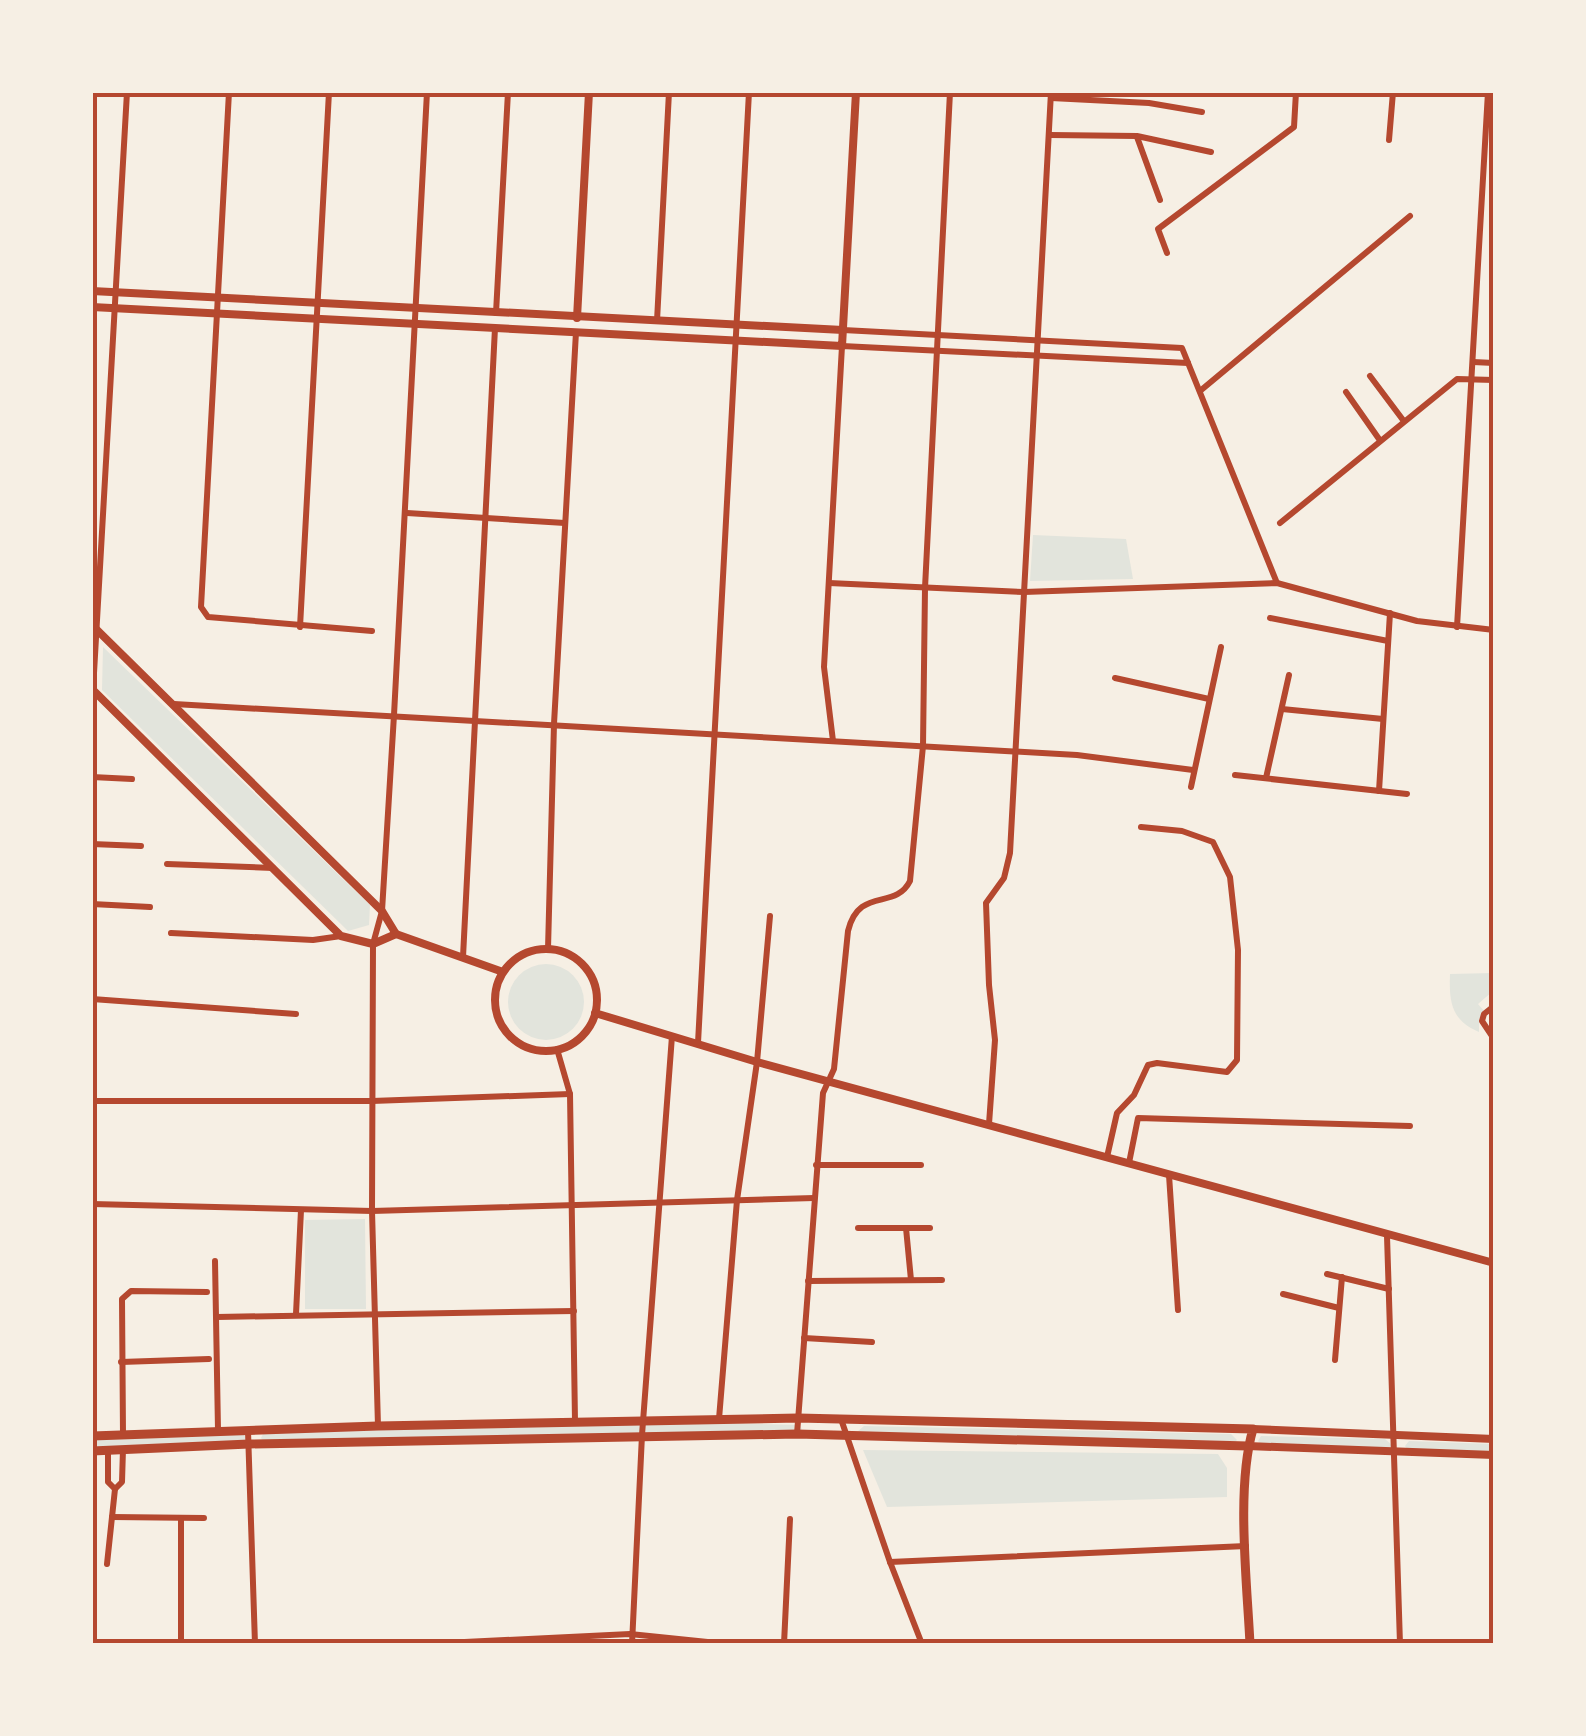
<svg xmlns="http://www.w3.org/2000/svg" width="1586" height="1736" viewBox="0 0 1586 1736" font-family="Arial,sans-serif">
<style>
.green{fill:#e2e4dc}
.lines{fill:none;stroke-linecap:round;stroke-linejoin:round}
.minor{stroke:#b5482f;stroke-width:6}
.tertiary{stroke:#b5482f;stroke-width:8}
.secondary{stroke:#b5482f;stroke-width:9}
.neatline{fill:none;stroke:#b5482f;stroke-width:4}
</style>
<rect width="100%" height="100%" fill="#f6efe4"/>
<g class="green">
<path d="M 1033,535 L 1126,539 L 1133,579 L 1030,581 Z"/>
<path d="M 103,647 L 370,905 L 369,925 L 348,931 L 102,690 Z"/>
<circle cx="546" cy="1002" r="38"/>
<path d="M 1493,973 L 1493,991 L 1478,1004 L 1484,1011 L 1479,1019 L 1479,1032 C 1451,1020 1449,1002 1450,974 Z"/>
<path d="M 365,1219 L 366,1309 L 305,1309 L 305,1220 Z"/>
<path d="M 733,1423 L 799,1425 L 802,1429 L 799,1433 L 265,1443 L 261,1438 L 264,1432 Z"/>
<path d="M 864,1426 L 1231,1434 L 1237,1440 L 1230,1447 L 857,1432 Z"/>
<path d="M 243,1434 L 246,1438 L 243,1443 L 93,1450 L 92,1440 Z"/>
<path d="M 1261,1436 L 1385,1439 L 1392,1445 L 1386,1452 L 1264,1448 L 1258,1441 Z"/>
<path d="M 1409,1441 L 1493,1444 L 1493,1456 L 1410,1453 L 1405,1446 Z"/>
<path d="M 863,1450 L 1218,1454 L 1227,1468 L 1227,1497 L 887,1507 Z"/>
</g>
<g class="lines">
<g class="minor">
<path d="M 229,92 L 201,607 L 208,617 L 372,631"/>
<path d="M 1051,98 L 1149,103 L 1202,112"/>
<path d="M 1050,135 L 1137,136 L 1211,152"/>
<path d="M 1137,137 L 1160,200"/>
<path d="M 1389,140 L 1393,92"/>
<path d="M 1167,253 L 1158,229 L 1294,127 L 1296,92"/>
<path d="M 496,313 L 508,92"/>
<path d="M 657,321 L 669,92"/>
<path d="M 843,330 L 1182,348 L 1277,583"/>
<path d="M 1473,362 L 1494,363"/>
<path d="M 1370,376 L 1403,420"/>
<path d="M 1200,391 L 1410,216"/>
<path d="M 1346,392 L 1379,439"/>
<path d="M 407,513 L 565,523"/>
<path d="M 1280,523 L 1457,379 L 1494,380"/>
<path d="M 829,583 L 1024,592 L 1277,583 L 1417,621 L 1494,630"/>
<path d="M 1270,618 L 1388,641"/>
<path d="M 300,627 L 329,92"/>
<path d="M 1457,627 L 1488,92"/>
<path d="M 1115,678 L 1209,699"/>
<path d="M 174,704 L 1077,755 L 1193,770"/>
<path d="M 92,708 L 127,92"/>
<path d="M 1282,709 L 1383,719"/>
<path d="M 833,741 L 824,667 L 842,346 L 1188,363"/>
<path d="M 1235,775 L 1407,794"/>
<path d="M 92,777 L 132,779"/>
<path d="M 1266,778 L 1289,675"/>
<path d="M 1191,787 L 1221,647"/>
<path d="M 1379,791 L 1390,613"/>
<path d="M 92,844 L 141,846"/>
<path d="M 167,864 L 273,868"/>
<path d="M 92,904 L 150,907"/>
<path d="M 171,933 L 313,940 L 341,936"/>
<path d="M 548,949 L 554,724 L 576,332"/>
<path d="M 463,957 L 495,328"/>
<path d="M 92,999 L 296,1014"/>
<path d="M 1494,1006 L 1484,1014 L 1482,1021 L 1494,1039"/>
<path d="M 698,1043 L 749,92"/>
<path d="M 557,1049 L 570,1094 L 575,1421"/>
<path d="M 92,1101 L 372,1101 L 570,1094"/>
<path d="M 989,1124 L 995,1040 L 989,985 L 986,903 L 1004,878 L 1010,853 L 1051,92"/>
<path d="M 1107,1157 L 1117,1113 L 1134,1095 L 1148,1065 L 1157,1063 L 1227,1072 L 1237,1060 L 1238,950 L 1230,877 L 1213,842 L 1182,831 L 1141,827"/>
<path d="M 1129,1163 L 1138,1118 L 1410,1126"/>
<path d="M 816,1165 L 921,1165"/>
<path d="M 1169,1175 L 1178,1310"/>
<path d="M 92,1204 L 372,1211 L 814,1198"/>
<path d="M 858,1228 L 930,1228"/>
<path d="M 906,1228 L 911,1280"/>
<path d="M 1387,1236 L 1400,1644"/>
<path d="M 215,1261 L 218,1430"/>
<path d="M 1327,1274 L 1389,1289"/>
<path d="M 808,1281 L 942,1280"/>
<path d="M 1283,1294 L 1339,1308"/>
<path d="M 296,1314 L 301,1210"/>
<path d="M 217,1317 L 574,1311"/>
<path d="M 804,1338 L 872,1342"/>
<path d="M 1335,1360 L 1342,1277"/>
<path d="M 121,1362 L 209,1359"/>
<path d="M 719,1419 L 737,1200 L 757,1062 L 770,916"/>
<path d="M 841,1419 L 890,1562 L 922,1644"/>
<path d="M 378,1426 L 372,1211 L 373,944 L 382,911 L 394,715 L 427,92"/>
<path d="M 248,1431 L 255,1644"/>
<path d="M 797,1434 L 823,1093 L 834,1069 L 848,931 C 859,886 895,911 910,881 L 923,746 L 925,588 L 950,92"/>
<path d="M 123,1435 L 122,1299 L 131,1291 L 207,1292"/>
<path d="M 108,1450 L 108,1482 L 115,1489"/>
<path d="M 112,1517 L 204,1518"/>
<path d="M 890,1562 L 1246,1546"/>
<path d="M 107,1564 L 115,1489 L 122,1482 L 123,1449"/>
<path d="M 181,1644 L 181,1518"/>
<path d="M 424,1644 L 630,1634 L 727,1644"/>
<path d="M 632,1644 L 642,1435 L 672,1036"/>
<path d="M 784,1644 L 790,1519"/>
</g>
<g class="tertiary">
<path d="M 92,291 L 843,330"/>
<path d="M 92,307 L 842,346 L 856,92"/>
<path d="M 577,318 L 589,92"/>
<path d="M 92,625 L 382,911 L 396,934 L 503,972"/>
<path d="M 92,689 L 341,936 L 373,944 L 396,934"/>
<circle cx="546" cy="1000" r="51"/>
<path d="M 595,1013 L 757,1062 L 1494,1263"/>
<path d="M 1253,1429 L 1494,1439"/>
<path d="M 1248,1446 L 1494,1455"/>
</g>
<g class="secondary">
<path d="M 92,1436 L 378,1426 L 798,1418 L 1253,1429 C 1236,1487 1247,1582 1250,1644"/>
<path d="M 92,1451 L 249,1444 L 797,1434 L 1248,1446"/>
</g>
</g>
<rect width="1586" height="1736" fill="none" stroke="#f6efe4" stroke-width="190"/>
<rect x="95" y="95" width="1396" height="1546" class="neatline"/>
</svg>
